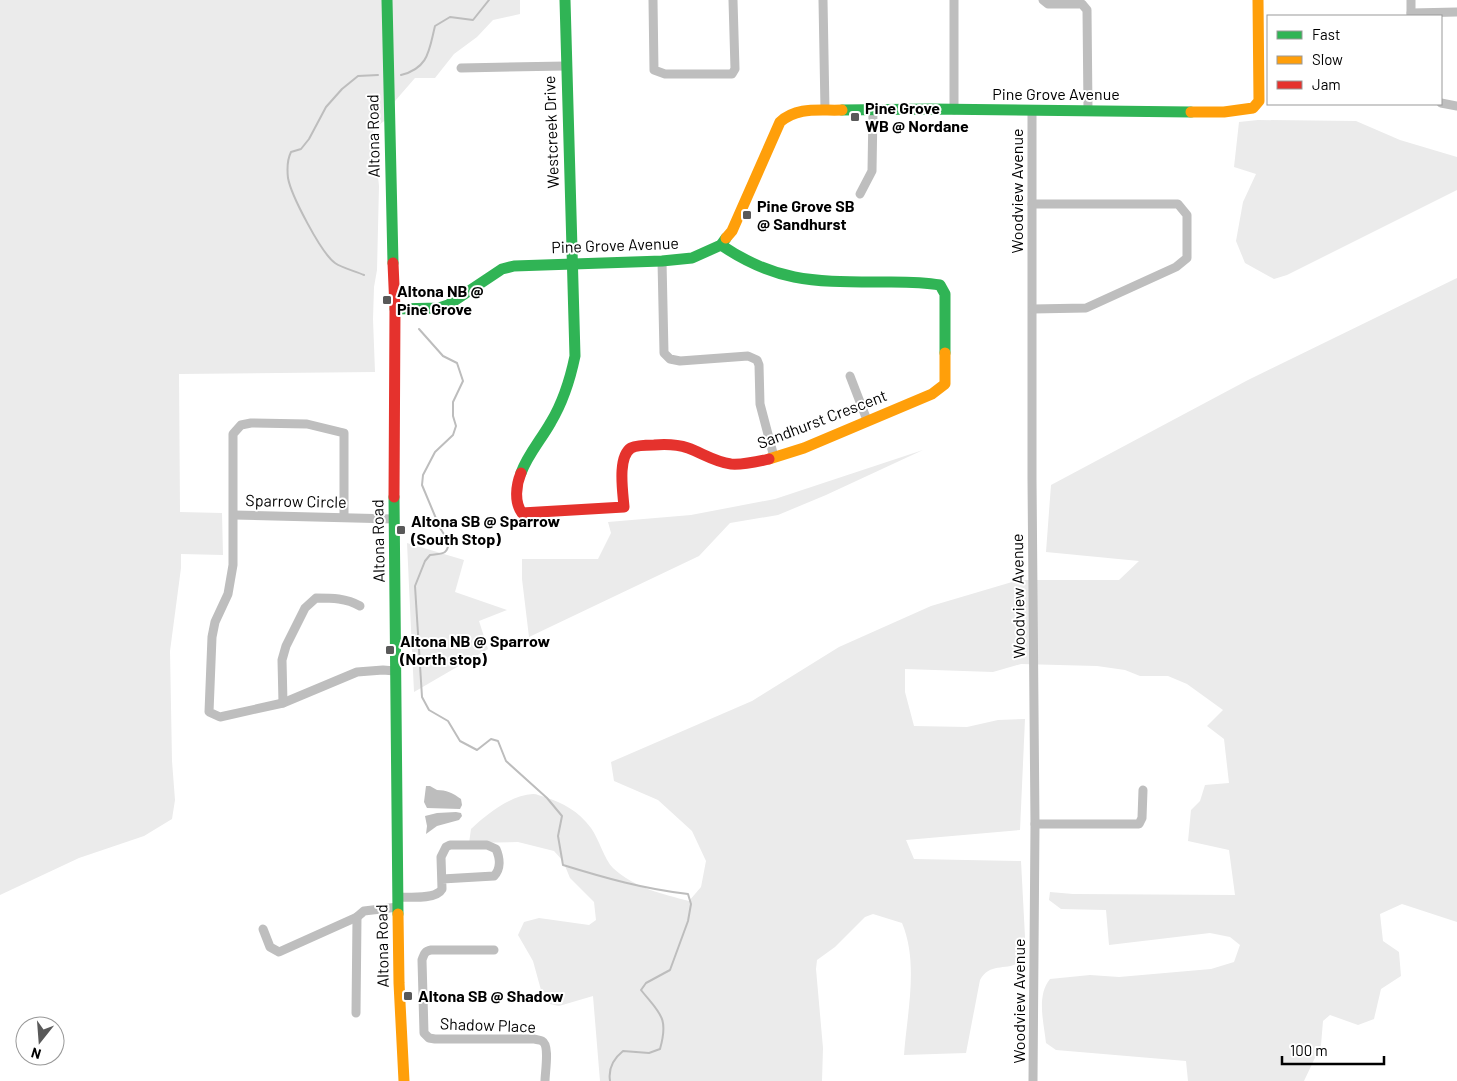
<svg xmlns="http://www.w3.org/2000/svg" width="1457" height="1081" viewBox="0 0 1457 1081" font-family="Barlow,sans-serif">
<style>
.green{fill:#ebebeb}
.water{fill:#bdbdbd}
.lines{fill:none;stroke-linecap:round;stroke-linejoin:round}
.stream{stroke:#bdbdbd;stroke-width:2}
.street{stroke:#bebebe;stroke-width:9}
.fast{stroke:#30b455;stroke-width:11}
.slow{stroke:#ff9f0a;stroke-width:11}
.jam{stroke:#e5322d;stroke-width:11}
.poi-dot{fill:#595959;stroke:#fff;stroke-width:2}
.labels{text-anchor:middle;stroke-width:4;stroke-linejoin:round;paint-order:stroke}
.street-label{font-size:16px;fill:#000;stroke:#fff}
.poi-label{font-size:16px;font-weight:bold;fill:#000;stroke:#fff;text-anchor:start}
</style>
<rect width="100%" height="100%" fill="#fff"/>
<g class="green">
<path d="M 0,0 L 520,0 L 520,14 L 493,20 L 477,37 L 454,54 L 435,78 L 415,78 L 395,101 L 390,117 L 373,129 L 379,186 L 377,270 L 374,287 L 373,319 L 375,372 L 179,374 L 180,512 L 222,513 L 223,555 L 181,554 L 181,568 L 170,651 L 172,761 L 175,800 L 172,819 L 144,836 L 79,858 L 0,895 Z"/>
<path d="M 1258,120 L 1356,121 L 1400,140 L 1457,157 L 1457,190 L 1287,275 L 1274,279 L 1245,263 L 1236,241 L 1243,202 L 1256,174 L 1234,167 L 1239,122 Z"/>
<path d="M 1457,278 L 1457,922 L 1402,904 L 1380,914 L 1383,941 L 1399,952 L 1401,976 L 1381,989 L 1374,1019 L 1358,1025 L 1330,1015 L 1323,1021 L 1321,1045 L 1304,1081 L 1188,1081 L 1186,1061 L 1056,1050 L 1046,1043 C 1044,1023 1036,996 1050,979 L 1090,975 L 1119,977 L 1211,969 L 1234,962 L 1240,945 L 1230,937 L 1210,933 L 1109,945 L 1106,910 L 1061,909 L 1049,900 L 1050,892 L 1073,894 L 1235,895 L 1229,850 L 1188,841 L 1191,810 L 1200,801 L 1205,785 L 1229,783 L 1224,739 L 1207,726 L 1223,710 L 1187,684 L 1168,676 L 1140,676 L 1125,670 L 1097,666 L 1021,664 L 993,672 L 905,669 L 905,692 L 914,726 L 967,727 L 998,720 L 1025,719 L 1020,830 L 906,840 L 914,859 L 1021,861 L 1026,956 C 1011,975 992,959 980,980 L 966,1053 L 904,1055 C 907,1013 919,963 902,923 L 873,914 L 865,917 L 835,947 L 817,960 L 816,969 L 823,1048 L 822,1081 L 600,1081 L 593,996 L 559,1006 L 550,1004 L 541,990 L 533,961 L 518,935 L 524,922 L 539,918 L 589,925 L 596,920 L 594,902 L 570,878 L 563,861 L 554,851 L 518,842 L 469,843 L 471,829 C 487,814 511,795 533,794 C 537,794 541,796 544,797 C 564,803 578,811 591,828 C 599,839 604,859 613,868 C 634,888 663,894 689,901 L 701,887 L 706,861 L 692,831 L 658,800 L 614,781 L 611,762 L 752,701 L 839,647 L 931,606 L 1019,580 L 1119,580 L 1139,561 L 1046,552 L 1051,485 L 1248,380 Z"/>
<path d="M 923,450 L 826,495 L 778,515 L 730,523 L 699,556 L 529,637 L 522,579 L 522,559 L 598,559 L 611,533 L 608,522 L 691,515 L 775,499 Z"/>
<path d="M 407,543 L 464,560 L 455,592 L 507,610 L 479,621 L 488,649 L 414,692 Z"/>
</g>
<g class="water">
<path d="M 426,786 L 430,786 L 437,790 C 446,790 453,793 461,799 L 462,805 L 460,809 L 427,808 L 424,802 Z"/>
<path d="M 456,812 L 461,813 L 462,816 L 459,820 L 437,826 L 426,834 L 427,826 L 425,816 L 437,813 Z"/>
</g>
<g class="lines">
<g class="stream">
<path d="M 401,75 C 429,68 429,50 435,26 L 450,17 L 473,20 L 489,0"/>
<path d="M 364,275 C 355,271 342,268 335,263 C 321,253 291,195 288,178 C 287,169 287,160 291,152 L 301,149 L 309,139 L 326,107 L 342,89 L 358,76 L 378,75"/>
<path d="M 419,329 L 443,356 L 457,363 L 463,381 L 453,402 L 453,416 L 456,426 L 453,435 L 435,452 L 423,475 L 422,485 L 440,528 L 449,542 C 447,556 442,553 430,555 L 425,561 L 415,586 L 422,697 L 429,710 L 448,721 L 460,741 L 477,750 L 491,739 L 498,741 L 506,761 L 547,798 L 562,816 L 558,836 L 563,865 C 605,878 644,889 688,894 L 691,904 L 688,921 L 670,970 L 646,983 L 641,990 C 660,1014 669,1017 660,1049 L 649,1053 L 623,1051 C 613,1059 608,1068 610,1081"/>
</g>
<g class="street">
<path d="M 653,0 L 654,70 L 665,74 L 732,74 L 735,69 L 733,0"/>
<path d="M 823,0 L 825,110"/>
<path d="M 954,0 L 954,110"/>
<path d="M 1043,0 L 1048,4 L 1082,4 L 1087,10 L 1088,110"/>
<path d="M 1411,0 L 1411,16"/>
<path d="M 1411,13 L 1457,12"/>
<path d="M 461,68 L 566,66"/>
<path d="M 1441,103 L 1457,106"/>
<path d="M 1032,111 L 1032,479 L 1035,824 L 1033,1081"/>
<path d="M 860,194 L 872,171 L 873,110"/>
<path d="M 1032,204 L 1178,204 L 1187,215 L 1187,258 L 1176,267 L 1086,308 L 1033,309"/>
<path d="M 662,261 L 664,353 L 670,359 L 680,361 L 748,356 L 757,360 L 759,365 L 760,404 L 774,457"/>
<path d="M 850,376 L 867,420"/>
<path d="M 234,515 L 394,519"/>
<path d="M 344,517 L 344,433 L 307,424 L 251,423 L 241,425 L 233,434 L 233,565 L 228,594 L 215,622 L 212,637 L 209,712 L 220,717 L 283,703 L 357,672 L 383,670 L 395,671"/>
<path d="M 283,703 L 282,660 L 286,646 L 305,608 L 316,598 C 332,598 346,598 360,606"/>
<path d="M 1035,824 L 1139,824 L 1142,818 L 1143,790"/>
<path d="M 398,897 C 409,897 436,900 442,889 L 441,857 L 446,847 L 450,845 L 487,845 L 496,849 C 500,858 501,869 494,876 L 442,879"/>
<path d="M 263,929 L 270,947 L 279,952 L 357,917 L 364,911 L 398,907"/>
<path d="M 494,950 L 431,950 C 425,951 424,954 422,960 L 424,1033 L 429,1038 L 435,1039 L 534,1039 C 537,1040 540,1040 542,1041 C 550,1045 545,1072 545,1081"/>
<path d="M 356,1013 L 357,917"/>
</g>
<g class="fast">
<path d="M 387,0 L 393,263"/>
<path d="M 842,110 L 930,109 L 1191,112"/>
<path d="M 721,245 C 774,281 812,282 875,282 C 897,282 918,281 940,285 L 945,294 L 945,353"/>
<path d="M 395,309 L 439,308 L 448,305 L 502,269 L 514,266 L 662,261 L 692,258 L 721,245 L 726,238"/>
<path d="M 521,473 C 528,454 541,440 551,422 C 563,402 570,380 575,356 L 565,0"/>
<path d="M 394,497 L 398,914"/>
</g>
<g class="slow">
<path d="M 1191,112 L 1224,112 L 1253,108 L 1259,101 L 1258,0"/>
<path d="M 726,238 L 732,231 L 780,122 C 798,106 820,111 842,110"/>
<path d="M 769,459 L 804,448 L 932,394 L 945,384 L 945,353"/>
<path d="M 398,914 L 399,983 L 404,1081"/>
</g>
<g class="jam">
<path d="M 393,263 L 395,309 L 394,497"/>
<path d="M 521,473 C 516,485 514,502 522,513 L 624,507 C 623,493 617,457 631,448 C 637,445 647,445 654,445 C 666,444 676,444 688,448 C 702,453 715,462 731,464 C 743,465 756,462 769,459"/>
</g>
</g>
<g class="poi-dot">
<rect x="850" y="112" width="10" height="10" rx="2.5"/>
<rect x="742" y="210" width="10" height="10" rx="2.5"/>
<rect x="382" y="295" width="10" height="10" rx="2.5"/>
<rect x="396" y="525" width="10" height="10" rx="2.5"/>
<rect x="385" y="645" width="10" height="10" rx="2.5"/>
<rect x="403" y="991" width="10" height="10" rx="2.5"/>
</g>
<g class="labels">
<g class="street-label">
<text x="1056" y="100">Pine Grove Avenue</text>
<text transform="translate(551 132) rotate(-92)" y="6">Westcreek Drive</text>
<text transform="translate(373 136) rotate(-91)" y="6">Altona Road</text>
<text transform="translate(1017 191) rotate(-90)" y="6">Woodview Avenue</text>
<text transform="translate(615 245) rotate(-2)" y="6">Pine Grove Avenue</text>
<text transform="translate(822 419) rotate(-21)" y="6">Sandhurst Crescent</text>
<text transform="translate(296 501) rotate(1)" y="6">Sparrow Circle</text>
<text transform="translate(378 541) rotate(-91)" y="6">Altona Road</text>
<text transform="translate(1018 596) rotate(-91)" y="6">Woodview Avenue</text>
<text transform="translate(382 946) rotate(-91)" y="6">Altona Road</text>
<text transform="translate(1019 1001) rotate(-90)" y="6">Woodview Avenue</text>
<text transform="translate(488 1025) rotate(2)" y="6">Shadow Place</text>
</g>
<g class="poi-label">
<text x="865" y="114">Pine Grove<tspan x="865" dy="18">WB @ Nordane</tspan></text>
<text x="757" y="212">Pine Grove SB<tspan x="757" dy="18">@ Sandhurst</tspan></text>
<text x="397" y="297">Altona NB @<tspan x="397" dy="18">Pine Grove</tspan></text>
<text x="411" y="527">Altona SB @ Sparrow<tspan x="411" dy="18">(South Stop)</tspan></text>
<text x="400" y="647">Altona NB @ Sparrow<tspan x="400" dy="18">(North stop)</tspan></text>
<text x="418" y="1002">Altona SB @ Shadow</text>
</g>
</g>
<rect x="1267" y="15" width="175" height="90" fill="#ffffff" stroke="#999999"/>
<rect x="1277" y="31" width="25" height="8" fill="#30b455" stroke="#999999"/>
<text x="1312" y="40" font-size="15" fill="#000000">Fast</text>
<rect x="1277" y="56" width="25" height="8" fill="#ff9f0a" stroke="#999999"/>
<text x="1312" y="65" font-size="15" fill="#000000">Slow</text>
<rect x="1277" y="81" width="25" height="8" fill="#e5322d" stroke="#999999"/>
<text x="1312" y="90" font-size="15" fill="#000000">Jam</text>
<g transform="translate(40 1041) rotate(197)"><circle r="24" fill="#ffffff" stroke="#999999"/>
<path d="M0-4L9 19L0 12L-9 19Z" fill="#595959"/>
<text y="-8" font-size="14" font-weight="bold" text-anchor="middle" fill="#000000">N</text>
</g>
<path d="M1282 1056v8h102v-8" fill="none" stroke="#000000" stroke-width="2.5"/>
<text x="1290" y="1056" font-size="15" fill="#000000" stroke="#ffffff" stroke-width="4" paint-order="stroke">100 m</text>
</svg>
